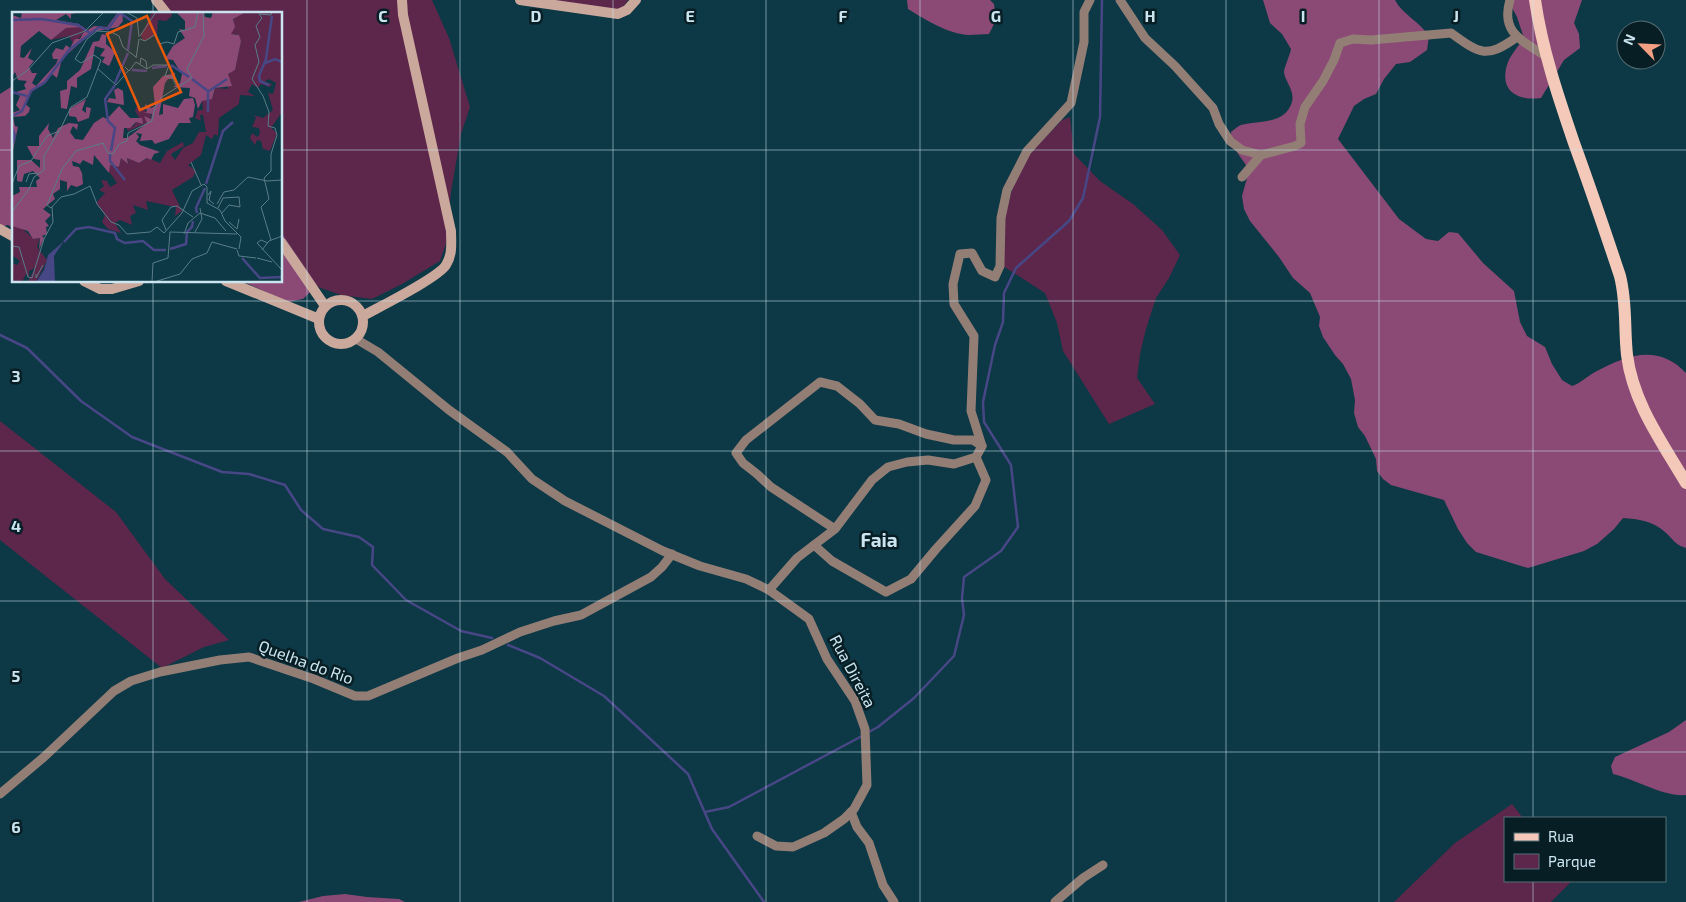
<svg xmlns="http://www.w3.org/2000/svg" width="1686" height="902" viewBox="0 0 1686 902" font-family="'Exo 2',sans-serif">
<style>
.green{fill:#5c274b}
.forest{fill:#8b4a75}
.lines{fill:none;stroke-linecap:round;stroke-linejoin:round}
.stream{stroke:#474786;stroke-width:2.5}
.street{stroke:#937e76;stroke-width:9}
.secondary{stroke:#caa89c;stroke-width:10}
.primary{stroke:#f4c9b9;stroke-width:12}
.grid{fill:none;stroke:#cae5ef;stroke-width:1;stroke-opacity:0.55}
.labels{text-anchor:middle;stroke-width:5;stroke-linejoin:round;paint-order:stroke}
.street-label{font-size:16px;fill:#cae5ef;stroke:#071e25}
.quarter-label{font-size:19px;font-weight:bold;fill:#cae5ef;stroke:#071e25}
.inset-river{fill:none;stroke:#474786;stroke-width:2.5}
.inset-road{fill:none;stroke:#597d89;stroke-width:1}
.view{fill:#e8590c;fill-opacity:0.15;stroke:#e8590c;stroke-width:2.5}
.inset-edge{fill:none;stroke:#cae5ef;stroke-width:2.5}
.grid-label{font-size:16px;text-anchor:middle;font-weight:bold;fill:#cae5ef;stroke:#071e25;stroke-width:5;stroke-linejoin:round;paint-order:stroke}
</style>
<rect width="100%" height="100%" fill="#0d3845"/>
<g class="green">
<path d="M 151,0 L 432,0 L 449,38 L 470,107 L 461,134 L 451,192 L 446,244 L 440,261 L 402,284 L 372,299 L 341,295 L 318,287 L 281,232 L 281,14 L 163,14 Z"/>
<path d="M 550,0 L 628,0 L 623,8 L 609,10 Z"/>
<path d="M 1070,117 L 1074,154 L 1100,181 L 1133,204 L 1162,230 L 1180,255 L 1169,278 L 1156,298 L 1146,329 L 1140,354 L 1137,378 L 1155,404 L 1109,424 L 1063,351 L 1057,323 L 1045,293 L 1003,266 L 1004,218 L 1014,183 L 1022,162 L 1062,120 Z"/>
<path d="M 0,421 L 116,512 L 165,579 L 229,640 L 204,647 L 162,668 L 0,540 Z"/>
<path d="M 1512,804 L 1523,818 L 1505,818 L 1505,881 L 1572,881 L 1551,902 L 1394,902 L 1455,843 Z"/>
</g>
<g class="forest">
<path d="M 907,0 L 990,0 L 994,4 L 996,20 L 989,34 C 983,34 976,35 969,35 C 948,34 926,20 908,9 Z"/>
<path d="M 1263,0 L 1395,0 C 1402,14 1419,21 1429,36 L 1427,50 L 1410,62 L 1396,64 L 1384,79 L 1376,94 L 1364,99 L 1354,106 L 1338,139 L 1399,219 L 1426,239 L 1438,241 L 1449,232 L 1458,233 L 1483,263 L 1514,291 L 1520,322 L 1527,336 L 1545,347 L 1552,364 L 1562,380 L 1572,386 C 1581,383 1586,377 1595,372 C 1626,355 1658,343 1686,373 L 1686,548 C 1675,545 1673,539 1665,532 C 1653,521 1638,519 1623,518 L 1614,529 L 1597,544 L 1584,551 L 1528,568 L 1476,552 L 1467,543 L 1458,529 L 1444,500 L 1391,485 L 1383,479 L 1377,471 L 1376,459 L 1365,436 L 1358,427 L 1354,413 L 1355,400 L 1351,379 L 1343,364 L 1335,355 L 1323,337 L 1319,326 L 1320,317 L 1310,293 L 1293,278 L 1279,257 L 1250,221 L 1244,209 L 1242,196 L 1249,171 C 1241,154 1232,152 1231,132 C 1235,129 1238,126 1241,125 C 1259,120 1285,125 1292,102 C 1295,90 1285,82 1284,72 C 1284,68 1290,55 1291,49 L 1282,34 L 1270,23 Z"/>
<path d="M 1508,0 L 1582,0 L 1574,23 L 1579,34 L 1580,48 L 1564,60 L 1541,98 C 1519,101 1499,92 1507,65 C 1510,55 1518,47 1524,38 L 1517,17 Z"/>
<path d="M 14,85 L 14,229 L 8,225 L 0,227 L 0,94 Z"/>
<path d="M 281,232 L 317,285 L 303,299 L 287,302 L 242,281 L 281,281 Z"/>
<path d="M 1686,720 L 1686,795 C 1663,797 1635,779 1613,774 L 1611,766 L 1615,757 L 1669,732 Z"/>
<path d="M 345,894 L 367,897 L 399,899 L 405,902 L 299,902 L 323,896 Z"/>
</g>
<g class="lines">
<g class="stream">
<path d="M 0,335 L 27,348 L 81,401 L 132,437 L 222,472 L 249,474 L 285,485 L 301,510 L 323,529 L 359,537 L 373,547 L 372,565 L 406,600 L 461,631 L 492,638"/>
<path d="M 508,645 L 540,658 L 604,696 L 688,774 L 712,829 L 764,902"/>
<path d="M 867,733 L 878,727 L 914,698 L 954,656 L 964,615 L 962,598 L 964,577 L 1001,551 L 1018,527 L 1011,465 L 984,422 L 983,402 L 995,345 L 1003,322 L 1004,293 L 1016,268 L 1069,221 L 1083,198 L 1100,117 L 1102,0"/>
<path d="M 705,812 L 729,807 L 862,736"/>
</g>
<g class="street">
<path d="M 1120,0 L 1145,38 L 1175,66 L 1213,108 L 1219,124 L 1230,141 L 1242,150 L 1261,155"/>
<path d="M 1510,0 C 1500,33 1523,41 1547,57"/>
<path d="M 1242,177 L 1261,155 L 1295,146 L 1301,143 L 1300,124 L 1305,107 L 1323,81 L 1334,60 L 1340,43 L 1353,39 L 1371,40 L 1451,33 C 1480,54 1486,59 1517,37"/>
<path d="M 356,339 L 378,352 L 449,410 L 507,452 L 532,479 L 565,501 L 663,551 L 700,566 L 746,579 L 769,590 L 809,619 L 827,659 L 855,701 L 865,729 L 867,785 L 854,809 L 844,819 L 824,833 L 793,847 L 776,846 L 757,836"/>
<path d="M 982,446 L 971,411 L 974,336 L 954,304 L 953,284 L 960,254 L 972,253 L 982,271 L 995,277 L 1000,266 L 1001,218 L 1007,190 L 1027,151 L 1071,103 L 1084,42 L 1084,12 L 1090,0"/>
<path d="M 814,545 L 832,561 L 886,592 L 911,579 L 936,549 L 975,506 L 986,480 L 976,457"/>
<path d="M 769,590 L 797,558 L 835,529 L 872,480 L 888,467 L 907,462 L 928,460 L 954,464 L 976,457 L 982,446 L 973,440 L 954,440 L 926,434 L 899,424 L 875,420 L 860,404 L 837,386 L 820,382 L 746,440 L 736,453 L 743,463 L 757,474 L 771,487 L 835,529"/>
<path d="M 0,794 L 44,757 L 114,691 L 131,681 L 160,672 L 220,660 L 249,657 L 314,679 L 355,696 L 368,696 L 458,658 L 482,650 L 520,632 L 554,621 L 581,615 L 651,577 L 662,567 L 672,554"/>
<path d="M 851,812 L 857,827 L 869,843 L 883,885 L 894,902"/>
<path d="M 1055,902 L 1083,878 L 1103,865"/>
</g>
<g class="secondary">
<path d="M 156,0 L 167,14"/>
<path d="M 520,0 L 618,14 L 627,10 L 636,0"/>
<path d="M 0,229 L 14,237"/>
<path d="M 281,242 L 325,306"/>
<path d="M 84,281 L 100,289 L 112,289 L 139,281"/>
<path d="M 226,281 L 319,319"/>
<circle cx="341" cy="322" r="22"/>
<path d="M 363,316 C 379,307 438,278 446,265 C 453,254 451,242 451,231 L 403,15 L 402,0"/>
</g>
<path class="primary" d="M 1535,0 C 1542,49 1558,96 1574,143 C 1590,187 1605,231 1620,276 C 1627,304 1624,327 1627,355 C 1633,403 1662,442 1686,483"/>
</g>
<path class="grid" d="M 153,0 L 153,14M 307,0 L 307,902M 460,0 L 460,902M 613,0 L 613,902M 766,0 L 766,902M 920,0 L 920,902M 1073,0 L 1073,902M 1226,0 L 1226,902M 1379,0 L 1379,902M 1533,0 L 1533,818M 0,150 L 14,150M 281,150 L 1686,150M 153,281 L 153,902M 0,301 L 1686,301M 0,451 L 1686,451M 0,601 L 1686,601M 0,752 L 1686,752M 1533,881 L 1533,902"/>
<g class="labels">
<g class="street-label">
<text transform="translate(306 662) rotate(20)" y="6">Quelha do Rio</text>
<text transform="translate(853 671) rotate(62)" y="6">Rua Direita</text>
</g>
<g class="quarter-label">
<text x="879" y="547">Faia</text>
</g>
</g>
<g transform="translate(12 12)">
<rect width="270" height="270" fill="#0d3845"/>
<path d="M 140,0 L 159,0 L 160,4 L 154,9 L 146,8 L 145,22 L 132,29 L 129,24 ZM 234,0 L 270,0 L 270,100 L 259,116 L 265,121 L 258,139 L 251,137 L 249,129 L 245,128 L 243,133 L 238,126 L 240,121 L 245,125 L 248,122 L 247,116 L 240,115 L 244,106 L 242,103 L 251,106 L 261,98 L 256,81 L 261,82 L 264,71 L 257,67 L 252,70 L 260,72 L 258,75 L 249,72 L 246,76 L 240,72 L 236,80 L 243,84 L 228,83 L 227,92 L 207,106 L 206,124 L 203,122 L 200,127 L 194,123 L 189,143 L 176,153 L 184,159 L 181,165 L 160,178 L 170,199 L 163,204 L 164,195 L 134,189 L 136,198 L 121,193 L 124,201 L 118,204 L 120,213 L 108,208 L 103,211 L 109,221 L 96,217 L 90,210 L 93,203 L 84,191 L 93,181 L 87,178 L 92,174 L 89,168 L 95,169 L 98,175 L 105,171 L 96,158 L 98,153 L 107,155 L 109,146 L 117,151 L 115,146 L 127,151 L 136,146 L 148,151 L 155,139 L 171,130 L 172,134 L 159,142 L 163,148 L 171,136 L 181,131 L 187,120 L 194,120 L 191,103 L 188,103 L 189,109 L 183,106 L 186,98 L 191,98 L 190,89 L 201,85 L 203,76 L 216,77 L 216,62 L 223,57 L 229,29 L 225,22 L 219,22 L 222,6 ZM 71,14 L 74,17 L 62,33 L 57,24 L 39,28 L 54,16 ZM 125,94 L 139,102 L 138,107 L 133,104 L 135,111 L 116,119 L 114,115 L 122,114 L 124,110 L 131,112 L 123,99 ZM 0,214 L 7,214 L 22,227 L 28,226 L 25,235 L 35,248 L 24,270 L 16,269 L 23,256 L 17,259 L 17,265 L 14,262 L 10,270 L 0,270 L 0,251 L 5,253 L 8,249 L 0,243 Z" fill="#5c274b"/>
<path d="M 10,0 L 68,0 L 59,2 L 59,7 L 54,2 L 44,8 L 67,12 L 70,15 L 54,16 L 39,28 L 27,19 L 9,34 L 8,45 L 12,46 L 20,36 L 16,46 L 22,49 L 17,55 L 20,61 L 25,61 L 20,71 L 24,74 L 44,52 L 46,47 L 41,47 L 40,42 L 44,36 L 51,38 L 54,33 L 58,36 L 63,27 L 68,27 L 71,21 L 82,14 L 95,15 L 106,0 L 110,0 L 111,9 L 106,15 L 80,20 L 50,47 L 45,66 L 40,62 L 31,73 L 21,78 L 13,92 L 18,96 L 17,100 L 13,104 L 1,105 L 3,114 L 6,115 L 0,143 L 0,101 L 8,98 L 4,93 L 8,84 L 4,80 L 14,77 L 12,73 L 15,69 L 6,68 L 3,60 L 0,65 L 0,3 L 9,6 ZM 164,0 L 192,0 L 193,5 L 199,6 L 201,0 L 234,0 L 221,7 L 223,15 L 219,22 L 227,23 L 229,29 L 223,58 L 216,62 L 220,74 L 203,76 L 200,87 L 190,89 L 186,97 L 183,86 L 177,84 L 178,76 L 161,75 L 168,71 L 170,62 L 161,48 L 153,47 L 161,34 L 173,26 L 167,17 L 173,18 L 173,9 ZM 90,22 L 94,23 L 94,32 L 103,40 L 99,50 L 97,54 L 90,50 L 93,45 L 88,44 L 93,37 L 83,34 L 79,57 L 65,66 L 65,76 L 59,74 L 55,97 L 49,96 L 48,79 L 55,77 L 55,69 L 68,58 L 81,30 L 87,29 ZM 163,61 L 163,67 L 156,67 L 153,71 L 147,103 L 151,102 L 151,92 L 166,96 L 172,87 L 181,86 L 183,93 L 181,105 L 177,106 L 179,111 L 167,111 L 157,127 L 143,132 L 140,128 L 128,129 L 130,122 L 124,121 L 127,125 L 124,129 L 128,133 L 148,140 L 142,142 L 139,148 L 135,146 L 127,151 L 115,146 L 116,152 L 109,146 L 107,155 L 98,153 L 97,161 L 82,143 L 81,153 L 71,148 L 68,152 L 60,149 L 61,154 L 67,155 L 70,161 L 71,172 L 65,175 L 59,173 L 55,179 L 55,170 L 48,168 L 48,177 L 41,182 L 43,187 L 31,197 L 39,203 L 33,209 L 37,214 L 34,215 L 35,222 L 30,224 L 32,226 L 27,238 L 28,226 L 21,227 L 16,219 L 0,214 L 0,184 L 8,180 L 7,175 L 25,175 L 24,169 L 28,166 L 21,159 L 12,162 L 10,170 L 5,169 L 5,148 L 19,148 L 28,156 L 28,148 L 22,147 L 15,134 L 27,134 L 27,124 L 37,111 L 36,117 L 41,126 L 46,116 L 57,111 L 66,112 L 65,118 L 61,114 L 58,120 L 63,127 L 71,128 L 82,111 L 91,105 L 95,107 L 107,94 L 118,106 L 130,106 L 131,112 L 124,110 L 118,116 L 112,116 L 111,126 L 115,126 L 135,111 L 132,104 L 139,107 L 140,102 L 131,100 L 135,100 L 133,92 L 139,96 L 143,94 L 141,75 L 151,64 ZM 106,76 L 111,79 L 112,93 L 95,90 L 97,86 L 104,87 L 102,78 ZM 74,87 L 70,98 L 74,101 L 74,95 L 79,96 L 77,106 L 66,110 L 64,105 L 57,104 L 57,97 Z" fill="#8b4a75"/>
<path d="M 52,229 L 42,244 L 43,270 L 24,270 L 32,258 L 36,243 Z" fill="#474786"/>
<path class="inset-river" d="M 108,1 L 120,9 L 116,38M 0,8 L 30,7 L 66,13 L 78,21M 253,51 L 263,47 L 270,50M 159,53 L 177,65M 140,56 L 155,54M 120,58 L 135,59M 180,67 L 196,79 L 196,100M 103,71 L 116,41M 257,73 L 248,69 L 247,64 L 254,47 L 260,4M 197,79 L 215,67M 0,80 L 15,84M 0,104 L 10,99 L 19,79 L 33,70 L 57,38 L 87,15 L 96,17 L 108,0M 0,116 L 3,124 L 0,133M 99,139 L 103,116 L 96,109 L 93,87 L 103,73M 98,142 L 98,149 L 113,168M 194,172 L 211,119 L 221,110M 185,201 L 184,196 L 193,176M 52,230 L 64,217 L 77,215 L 103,221 L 105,227 L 113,231 L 131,229 L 142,238 L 154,238M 158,237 L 174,232 L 175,220 L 180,215 L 181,209M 230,246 L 248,266 L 270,265"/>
<path class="inset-road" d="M 114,0 L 125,6 L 127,25M 191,0 L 192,24 L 175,57 L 180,66 L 150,85 L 143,95 L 140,109 L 116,121 L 115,129 L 107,132 L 101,142 L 96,141 L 91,131 L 64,139 L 50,157 L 35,193 L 39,196 L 49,185 L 62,182 L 78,174 L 85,192 L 99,210 L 107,213 L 115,222 L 138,220 L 145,215 L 152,221 L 170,201 L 180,179 L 192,172 L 195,175 L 195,191 L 208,198 L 213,209 L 229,225 L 227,237M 128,24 L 144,0M 128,27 L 133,29 L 144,22 L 147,32 L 155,30 L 162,32 L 166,20 L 183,15 L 186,0M 124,46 L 127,27M 124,50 L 135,57 L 134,49 L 129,46 L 128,52M 113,55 L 117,59 L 124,50M 86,57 L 104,73 L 116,59M 135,57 L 141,53 L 157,53 L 153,64M 153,64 L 160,65 L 164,73M 0,69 L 16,58 L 40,31 L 73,19 L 92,0M 47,120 L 59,95 L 75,85 L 89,48 L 82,43 L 69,51 L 63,47 L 75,27 L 85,19 L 99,20 L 107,24 L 111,35 L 124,45M 179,150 L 189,173M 14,170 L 17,162 L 26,161M 0,172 L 7,154 L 19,149 L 35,124 L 47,119 L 32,144 L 32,158 L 22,165 L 17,177 L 0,200M 196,183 L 199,179 L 197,188 L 202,192M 205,192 L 212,180 L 222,178 L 236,165 L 255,169 L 270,168M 206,196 L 211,186 L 227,185 L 228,195 L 217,193 L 210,201M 270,197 L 270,214M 217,210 L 225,217 L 227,207M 154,218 L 150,208 L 159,195 L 165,194 L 181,205M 158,220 L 225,222M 183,220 L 190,207 L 188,196M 172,222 L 176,211 L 188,201 L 203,206 L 214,219M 259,228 L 249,195 L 257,187 L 252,166 L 259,159 L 259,142 L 265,123 L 263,116 L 256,114 L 257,100 L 251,84 L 240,67 L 247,50 L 243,33 L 248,25 L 244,14 L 250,6 L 247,2 L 259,3 L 260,0M 256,231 L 249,228 L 245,231 L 270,258M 0,234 L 7,235 L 16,265 L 20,266 L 32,227 L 41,210 L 40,195M 225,238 L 227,244 L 244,246M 250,238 L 257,229 L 270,224M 245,246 L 260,250M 24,262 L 24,266 L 31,253M 140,270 L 141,251 L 156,246 L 158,220M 142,270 L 168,262 L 180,247 L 195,241 L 200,230 L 225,237"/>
<path class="view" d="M 135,4 L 169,80 L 128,98 L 95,22 Z"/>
<rect width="270" height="270" class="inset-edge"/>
</g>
<g class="grid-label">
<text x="383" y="22">C</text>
<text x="536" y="22">D</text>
<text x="690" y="22">E</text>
<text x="843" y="22">F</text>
<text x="996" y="22">G</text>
<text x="1150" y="22">H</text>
<text x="1303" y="22">I</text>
<text x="1456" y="22">J</text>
<text x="16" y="382">3</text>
<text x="16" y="532">4</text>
<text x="16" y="682">5</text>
<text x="16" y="833">6</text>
</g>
<rect x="1504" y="817" width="162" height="65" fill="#071e25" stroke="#556e76"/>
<rect x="1514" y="833" width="25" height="8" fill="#f4c9b9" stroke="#556e76"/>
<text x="1548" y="842" font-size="15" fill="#cae5ef">Rua</text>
<rect x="1514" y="854" width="25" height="15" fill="#5c274b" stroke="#556e76"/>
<text x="1548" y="867" font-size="15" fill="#cae5ef">Parque</text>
<g transform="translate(1641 45) rotate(294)"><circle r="24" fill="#071e25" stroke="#556e76"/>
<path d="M0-4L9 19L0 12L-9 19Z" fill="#f2a081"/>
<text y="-8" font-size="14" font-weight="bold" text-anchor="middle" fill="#cae5ef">N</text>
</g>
</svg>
